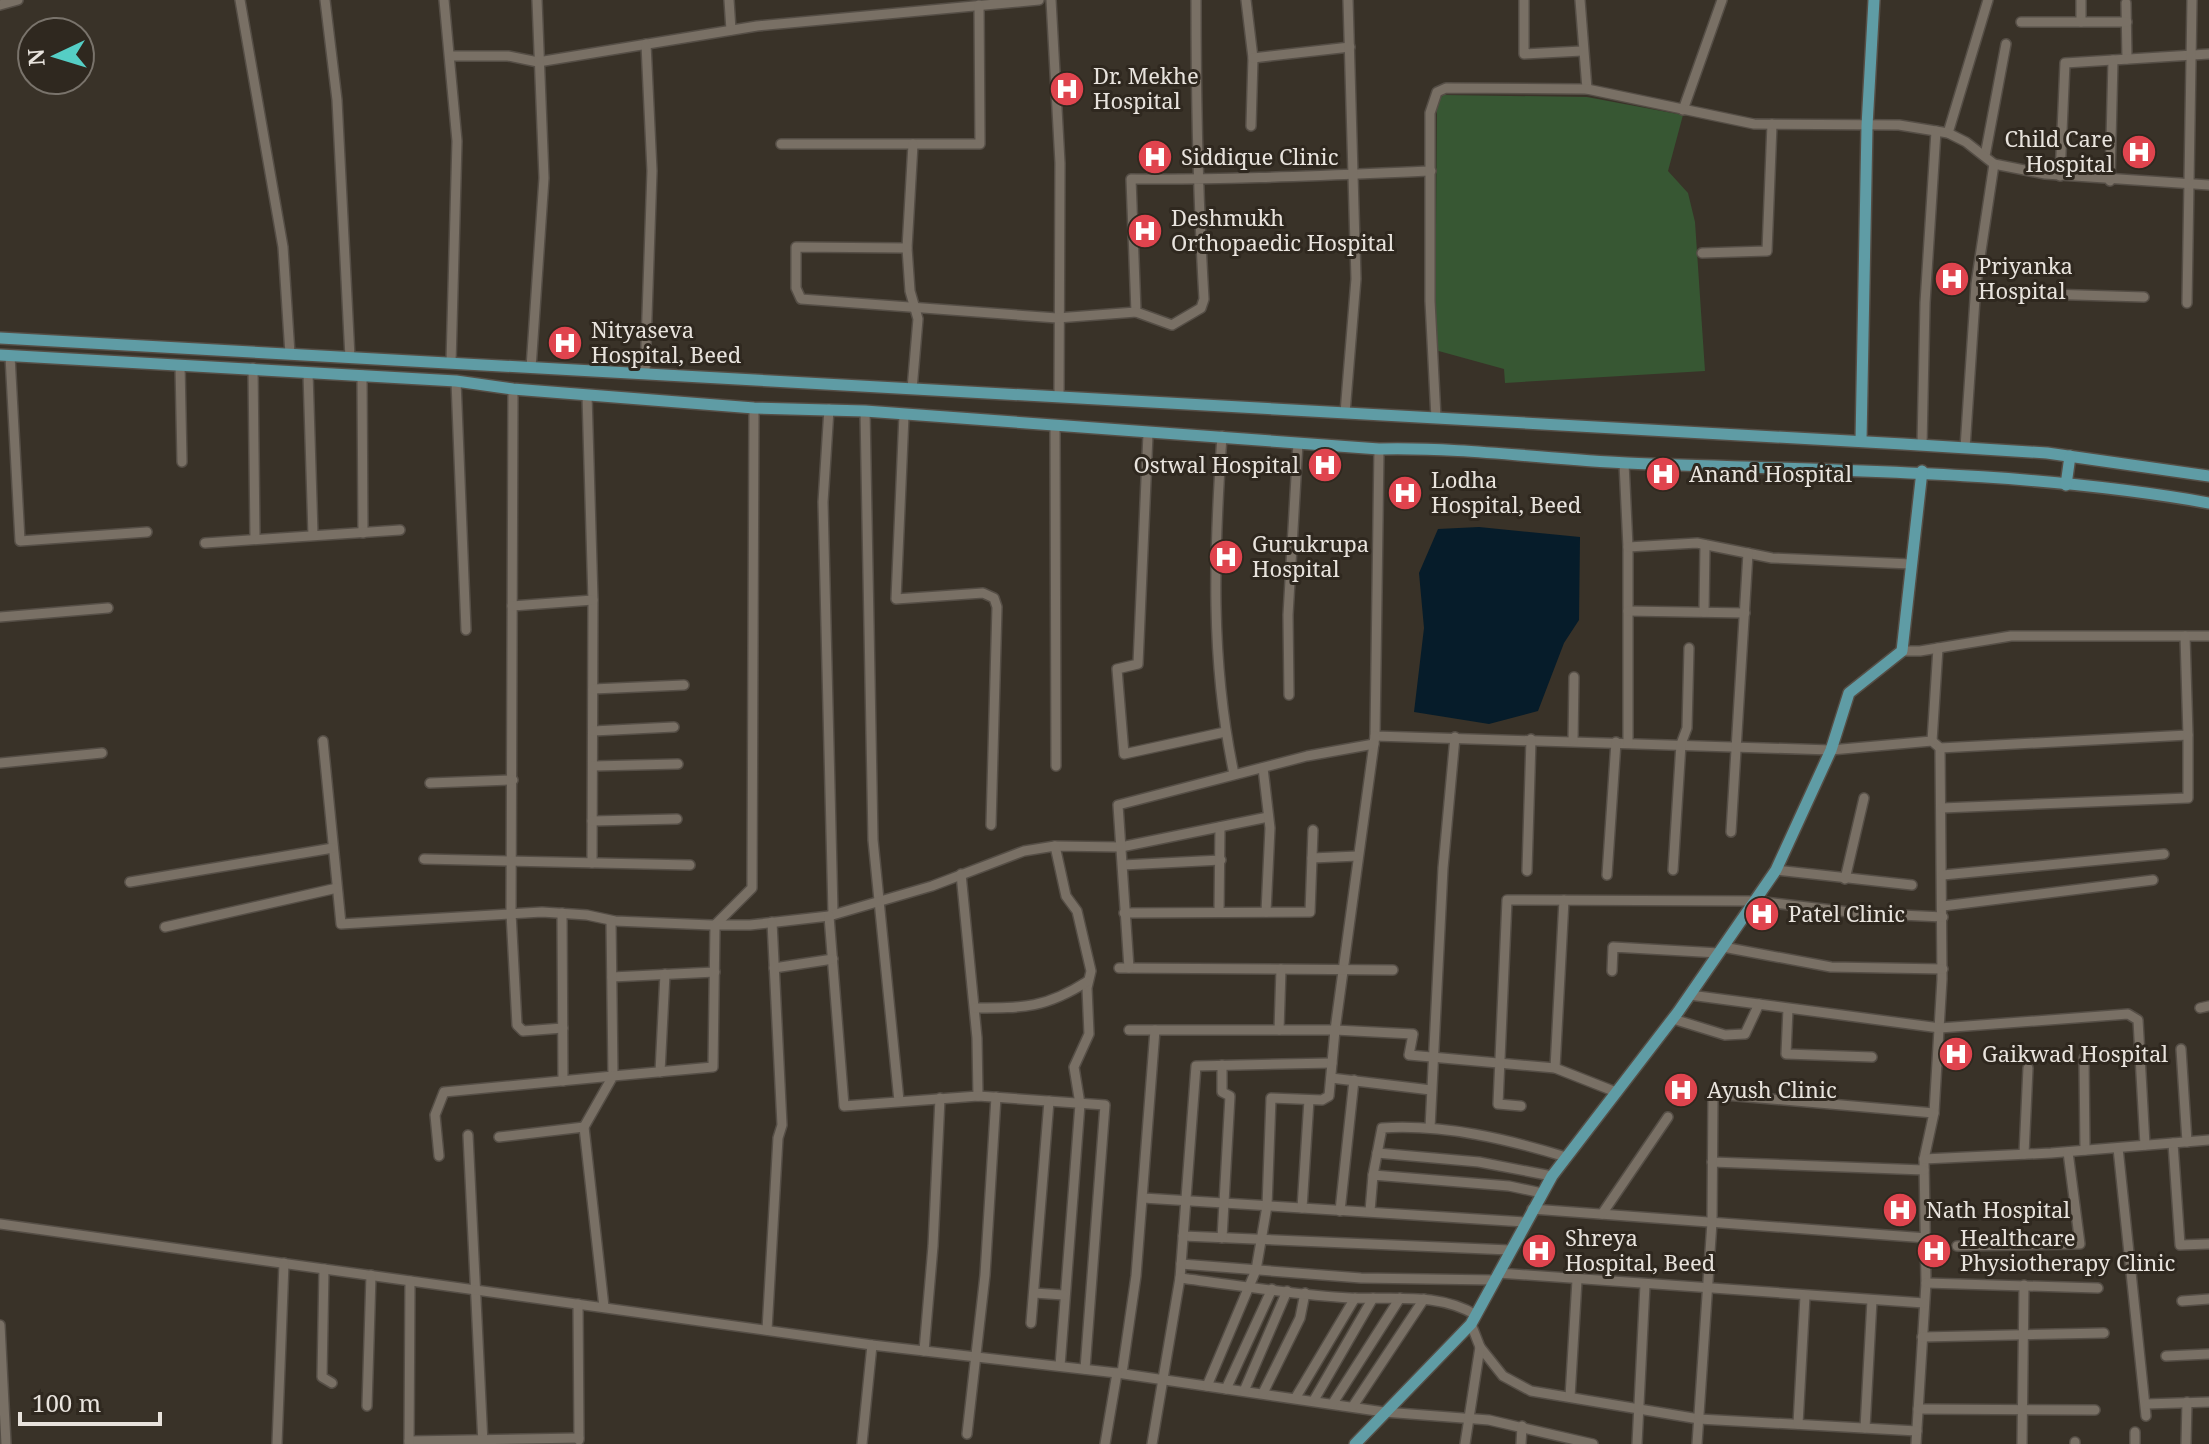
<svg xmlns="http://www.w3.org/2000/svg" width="2209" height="1444" viewBox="0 0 2209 1444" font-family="'Noto Serif',serif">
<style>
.green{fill:#375733}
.water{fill:#061c2a}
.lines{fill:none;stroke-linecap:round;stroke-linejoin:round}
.minor-casing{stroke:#554e46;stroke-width:12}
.major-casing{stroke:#554e46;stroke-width:14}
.minor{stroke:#797065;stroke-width:9}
.major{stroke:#5f9ca5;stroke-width:11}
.labels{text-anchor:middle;stroke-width:6;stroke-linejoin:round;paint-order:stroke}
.poi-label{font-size:22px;fill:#e8e3dd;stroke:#2f281f;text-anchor:start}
</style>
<rect width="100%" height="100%" fill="#393228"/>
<path class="green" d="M 1444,95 L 1587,97 L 1683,115 L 1668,171 L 1688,193 L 1695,222 L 1705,371 L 1505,383 L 1504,369 L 1435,350 L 1437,100 Z"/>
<path class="water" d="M 1479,527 L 1580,537 L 1579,620 L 1564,643 L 1538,711 L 1489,724 L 1414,712 L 1424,628 L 1419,573 L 1438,529 Z"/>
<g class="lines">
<g class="minor-casing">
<g id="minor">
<path d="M 240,0 L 283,247 L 290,354"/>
<path d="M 325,0 L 337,100 L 350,358"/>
<path d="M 444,0 L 457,141 L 451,363"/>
<path d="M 729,0 L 731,30"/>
<path d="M 1051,0 L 1060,163 L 1059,397"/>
<path d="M 1196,0 C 1196,100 1198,199 1204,299 L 1201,308 L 1172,325 L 1136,312 L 1131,179 C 1231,180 1331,175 1431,171"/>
<path d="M 1246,0 L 1253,58 L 1251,126"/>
<path d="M 1524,0 L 1524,54 L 1582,51"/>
<path d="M 1580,0 L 1587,89"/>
<path d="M 2081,0 L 2081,22"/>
<path d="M 2126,3 L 2127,59"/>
<path d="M 0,5 L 18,0"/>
<path d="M 2021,22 L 2127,22"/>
<path d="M 451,56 L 508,56 L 538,62 L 757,26 L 1039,0"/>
<path d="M 1253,58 L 1350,47"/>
<path d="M 1683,110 L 1722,0"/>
<path d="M 1948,133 L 1988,0"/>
<path d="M 781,144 L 980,144 L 979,5"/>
<path d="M 1985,156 L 2006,44"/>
<path d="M 2060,176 L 2065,63 L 2209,54"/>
<path d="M 2110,181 L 2113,60"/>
<path d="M 907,248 L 796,247 L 796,288 L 801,299 L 1057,318 L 1136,312"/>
<path d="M 1702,253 L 1767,251 L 1772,124"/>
<path d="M 1978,292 L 2144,297"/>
<path d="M 2187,303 L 2192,0"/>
<path d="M 10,356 L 20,541 L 147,532"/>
<path d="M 180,365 L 182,462"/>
<path d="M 253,368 L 255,538"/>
<path d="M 531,368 L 544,178 L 537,0"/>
<path d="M 308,373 L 313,535"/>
<path d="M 645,374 L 652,171 L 646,44"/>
<path d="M 362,375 L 363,533"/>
<path d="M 456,381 L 466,630"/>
<path d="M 513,389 L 511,913 L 517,1025 L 523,1031 L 563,1028"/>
<path d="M 912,389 L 918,319 L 910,291 L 907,248 L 913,144"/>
<path d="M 587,395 L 593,600 L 592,863"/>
<path d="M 829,409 L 823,502 L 833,913"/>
<path d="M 865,411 L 873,840 L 899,1101"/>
<path d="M 1345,413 L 1356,279 L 1348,0"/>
<path d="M 904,415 L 896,599 L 983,593 L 994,598 L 997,607 L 991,825"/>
<path d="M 1436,418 L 1430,301 L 1430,113 L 1437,92 L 1446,88 L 1587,89 L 1754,124 L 1899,125 L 1948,133 L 1966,142 L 1994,164 L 2045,174 L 2209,185"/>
<path d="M 1055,427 L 1056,766"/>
<path d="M 1148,434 L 1138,664 L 1117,669 L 1124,754 L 1225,732"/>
<path d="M 1222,436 C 1214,551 1210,661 1234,774"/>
<path d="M 1922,445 L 1925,303 L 1936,131"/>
<path d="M 1965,448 L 1976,284 L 1994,164"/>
<path d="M 1379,449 L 1375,736 L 1831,750 L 1932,741 L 1940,748 L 1942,979 L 1934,1113 L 1924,1159 L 1926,1283 L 1916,1444"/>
<path d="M 1624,463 L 1628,547 L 1628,743"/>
<path d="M 205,543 L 400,530"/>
<path d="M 1628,547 L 1697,543 L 1772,558 L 1911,564"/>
<path d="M 512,606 L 593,600"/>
<path d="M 1628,611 L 1745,613"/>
<path d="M 1704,612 L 1705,545"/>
<path d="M 0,617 L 108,608"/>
<path d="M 1902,651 L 1920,651 L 2011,636 L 2209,636"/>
<path d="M 593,689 L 684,685"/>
<path d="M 1289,695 L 1288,615 L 1298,443"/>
<path d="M 593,731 L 674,727"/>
<path d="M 1375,736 L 1335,1030 L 1413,1034 L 1409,1055 L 1555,1068 L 1616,1092"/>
<path d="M 323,741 L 341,924 L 542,912 L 587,915 L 615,921 L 711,925 L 750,925 L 829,916 L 932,886 L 1024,851 L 1055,846 L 1121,847 L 1268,817"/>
<path d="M 1573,741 L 1574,677"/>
<path d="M 1932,741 L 1938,648"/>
<path d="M 1940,748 L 2188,735 L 2185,636"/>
<path d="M 0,763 L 102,753"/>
<path d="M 593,766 L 678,764"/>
<path d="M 1263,768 L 1270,828 L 1266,912"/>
<path d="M 430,783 L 513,780"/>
<path d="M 1942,808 L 2188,798 L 2188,735"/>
<path d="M 592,821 L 677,819"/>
<path d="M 1731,832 L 1748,553"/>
<path d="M 1055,846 L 1066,896 L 1077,911 L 1091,971 L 1087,988 L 1089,1034 L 1074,1067 L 1080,1104 L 1060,1366"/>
<path d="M 1312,858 L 1358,856"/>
<path d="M 424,859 L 690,865"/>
<path d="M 1123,865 L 1221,860"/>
<path d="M 1673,870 L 1681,744 L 1687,728 L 1689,648"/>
<path d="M 1776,870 L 1912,885"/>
<path d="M 1527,871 L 1531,739"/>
<path d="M 961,874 L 977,1038 L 978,1096"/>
<path d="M 1607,875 L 1616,742"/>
<path d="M 1943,875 L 2164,854"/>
<path d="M 1845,879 L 1864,798"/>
<path d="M 130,882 L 333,848"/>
<path d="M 1943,906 L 2153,880"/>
<path d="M 1219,912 L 1220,827"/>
<path d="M 562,913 L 563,1081"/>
<path d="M 1124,913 L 1310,912 L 1313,830"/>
<path d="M 829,916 L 844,1106 L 978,1096 L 1105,1105 L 1085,1369"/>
<path d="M 165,927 L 337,888"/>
<path d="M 1723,947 L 1831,967 L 1943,969"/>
<path d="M 774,968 L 833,959"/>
<path d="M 1119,968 L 1393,970"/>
<path d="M 1129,968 L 1118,805 L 1307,756 L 1374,744"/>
<path d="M 1612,971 L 1613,947 L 1719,953"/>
<path d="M 612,977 L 715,972"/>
<path d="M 1690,995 L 1940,1028 L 2128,1014 L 2138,1020 L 2145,1145"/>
<path d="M 975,1008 C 1024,1008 1046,1008 1088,981"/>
<path d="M 2200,1008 L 2209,1006"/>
<path d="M 1788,1009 L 1786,1054 L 1872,1057"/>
<path d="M 1673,1019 L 1725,1035 L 1745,1034 L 1759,1004"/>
<path d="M 1129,1030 L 1155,1030"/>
<path d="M 1279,1030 L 1281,969"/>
<path d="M 2181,1049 L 2187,1142"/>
<path d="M 2084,1058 L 2085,1150"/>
<path d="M 1555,1068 L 1564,900"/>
<path d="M 660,1072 L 665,974"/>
<path d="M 1331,1078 L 1431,1090"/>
<path d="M 1521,1106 L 1498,1104 L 1507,900 L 1756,901 L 1858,913 L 1943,917"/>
<path d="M 1430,1128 L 1443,868 L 1455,737"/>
<path d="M 468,1135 L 483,1444"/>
<path d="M 499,1137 L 584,1127"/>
<path d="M 2173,1143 L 2180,1245 L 2209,1244"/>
<path d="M 2118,1148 L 2146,1416"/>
<path d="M 1377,1153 L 1479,1162 L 1552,1176"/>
<path d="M 2024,1154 L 2028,1068"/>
<path d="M 439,1156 L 435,1115 L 444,1092 L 613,1076 L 611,921"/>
<path d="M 1924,1159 L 2051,1153 L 2209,1140"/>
<path d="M 1712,1162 L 1924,1170"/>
<path d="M 1373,1175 L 1382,1128 C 1444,1124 1507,1139 1566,1157"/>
<path d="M 1143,1198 L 1525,1222"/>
<path d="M 1302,1208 L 1309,1100"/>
<path d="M 1532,1209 L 1927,1238"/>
<path d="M 1340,1211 L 1354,1080"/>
<path d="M 1370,1211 L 1373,1175 L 1509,1186 L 1542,1193"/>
<path d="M 1602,1214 L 1668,1117"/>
<path d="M 0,1224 L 872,1345 L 1117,1373 L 1384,1412 L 1489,1420 L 1593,1444"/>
<path d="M 1183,1236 L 1510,1250"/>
<path d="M 1222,1238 L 1230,1096 L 1222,1092 L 1222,1065"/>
<path d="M 1957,1246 L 2080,1244 L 2068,1152"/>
<path d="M 1181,1264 L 1361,1278 L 1494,1280"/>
<path d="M 324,1269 L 322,1377 L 332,1383"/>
<path d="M 1498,1273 L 1924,1303"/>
<path d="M 1180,1278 L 1196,1066 L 1332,1063"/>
<path d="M 1926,1283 L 2098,1288"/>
<path d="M 1034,1293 L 1064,1295"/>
<path d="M 2182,1301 L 2209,1299"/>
<path d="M 578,1304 L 579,1440"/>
<path d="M 604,1307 L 584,1127 L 613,1076 L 713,1067 L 715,925 L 752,888 L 754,408"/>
<path d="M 1031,1323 L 1049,1101"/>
<path d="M 1471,1324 L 1480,1347 L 1503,1376 L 1531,1391 L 1699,1419 L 1917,1431"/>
<path d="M 0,1325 L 6,1444"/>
<path d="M 767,1330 L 778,1138 L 782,1125 L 772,922"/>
<path d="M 1922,1337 L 2104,1333"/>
<path d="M 924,1351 L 933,1246 L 940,1098"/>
<path d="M 2166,1356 L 2209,1354"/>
<path d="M 1122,1373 L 1136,1276 L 1155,1030 L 1335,1030 L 1329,1096 L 1322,1100 L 1271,1098 L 1267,1206 L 1256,1270 L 1207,1386"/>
<path d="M 1226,1389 L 1272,1289"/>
<path d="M 1244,1391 L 1287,1291"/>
<path d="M 1263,1393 L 1300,1318 L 1305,1293"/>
<path d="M 1296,1397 L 1355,1298"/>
<path d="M 1570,1397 L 1577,1280"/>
<path d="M 1314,1400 L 1373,1298"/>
<path d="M 1333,1403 L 1400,1298"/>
<path d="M 2146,1404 L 2209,1402"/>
<path d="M 367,1406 L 371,1275"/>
<path d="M 1353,1406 L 1424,1299"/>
<path d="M 1918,1409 L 2095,1410"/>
<path d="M 1798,1424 L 1805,1296"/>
<path d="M 1865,1428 L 1872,1300"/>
<path d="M 967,1434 L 985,1275 L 996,1097"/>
<path d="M 409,1441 L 579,1438"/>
<path d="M 277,1444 L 284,1263"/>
<path d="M 409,1444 L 410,1281"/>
<path d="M 862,1444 L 872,1345"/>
<path d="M 1105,1444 L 1117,1373"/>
<path d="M 1152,1444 L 1180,1278 C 1236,1285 1294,1295 1350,1298 C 1393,1300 1438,1292 1476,1315"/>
<path d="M 1465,1444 L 1480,1347"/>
<path d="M 1521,1444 L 1522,1426"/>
<path d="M 1637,1444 L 1645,1285"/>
<path d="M 1697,1444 L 1712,1222 L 1713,1094 L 1934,1113"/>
<path d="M 2022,1444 L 2024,1285"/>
<path d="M 2075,1444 L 2075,1442"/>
<path d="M 2135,1444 L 2135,1432"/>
<path d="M 2186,1444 L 2187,1402"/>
</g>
</g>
<g class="major-casing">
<g id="major">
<path d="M 0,338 L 1903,444 L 2047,453 L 2209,476"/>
<path d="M 0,355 L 456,381 L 513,389 L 754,408 L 865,411 L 1379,449 C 1462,447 1544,459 1627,463 C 1822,471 2017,469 2209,503"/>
<path d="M 1861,441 L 1867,126 L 1874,0"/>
<path d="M 2066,485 L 2070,456"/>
<path d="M 1355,1444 L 1471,1324 L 1552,1176 L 1678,1012 L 1776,870 L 1831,750 L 1849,693 L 1902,651 L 1922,471"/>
</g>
</g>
<use href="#minor" class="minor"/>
<use href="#major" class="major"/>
</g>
<defs>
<g id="hospital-disc" transform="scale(1.8)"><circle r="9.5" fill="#e0444e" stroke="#2f281f"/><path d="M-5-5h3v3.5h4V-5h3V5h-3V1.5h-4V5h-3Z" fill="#fff"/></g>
</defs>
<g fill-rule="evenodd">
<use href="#hospital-disc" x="1067" y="89"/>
<use href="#hospital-disc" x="2139" y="152"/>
<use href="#hospital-disc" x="1155" y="157"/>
<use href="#hospital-disc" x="1145" y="231"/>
<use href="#hospital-disc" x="1952" y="279"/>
<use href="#hospital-disc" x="565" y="343"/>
<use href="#hospital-disc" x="1325" y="465"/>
<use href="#hospital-disc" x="1663" y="474"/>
<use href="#hospital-disc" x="1405" y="493"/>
<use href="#hospital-disc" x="1226" y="557"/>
<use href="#hospital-disc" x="1762" y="914"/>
<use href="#hospital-disc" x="1956" y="1054"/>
<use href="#hospital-disc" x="1681" y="1090"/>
<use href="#hospital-disc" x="1900" y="1210"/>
<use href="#hospital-disc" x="1539" y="1251"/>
<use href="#hospital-disc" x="1934" y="1251"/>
</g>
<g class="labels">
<g class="poi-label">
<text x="1093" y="84">Dr. Mekhe<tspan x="1093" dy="25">Hospital</tspan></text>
<text x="2113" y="147" text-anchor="end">Child Care<tspan x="2113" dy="25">Hospital</tspan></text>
<text x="1181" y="165">Siddique Clinic</text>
<text x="1171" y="226">Deshmukh<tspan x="1171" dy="25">Orthopaedic Hospital</tspan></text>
<text x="1978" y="274">Priyanka<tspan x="1978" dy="25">Hospital</tspan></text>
<text x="591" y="338">Nityaseva<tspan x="591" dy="25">Hospital, Beed</tspan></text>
<text x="1299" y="473" text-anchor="end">Ostwal Hospital</text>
<text x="1689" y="482">Anand Hospital</text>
<text x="1431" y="488">Lodha<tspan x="1431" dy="25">Hospital, Beed</tspan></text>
<text x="1252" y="552">Gurukrupa<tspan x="1252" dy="25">Hospital</tspan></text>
<text x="1788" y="922">Patel Clinic</text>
<text x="1982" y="1062">Gaikwad Hospital</text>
<text x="1707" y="1098">Ayush Clinic</text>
<text x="1926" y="1218">Nath Hospital</text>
<text x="1565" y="1246">Shreya<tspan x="1565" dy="25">Hospital, Beed</tspan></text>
<text x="1960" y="1246">Healthcare<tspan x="1960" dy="25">Physiotherapy Clinic</tspan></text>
</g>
</g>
<g transform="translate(56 56) rotate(266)"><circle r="38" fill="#2f281f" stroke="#79736b" stroke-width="2"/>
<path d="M0-6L14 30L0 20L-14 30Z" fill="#55cec5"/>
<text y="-12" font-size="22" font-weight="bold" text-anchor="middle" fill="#e8e3dd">N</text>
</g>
<path d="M20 1412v12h140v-12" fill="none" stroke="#e8e3dd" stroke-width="4"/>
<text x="32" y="1412" font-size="24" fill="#e8e3dd" stroke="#2f281f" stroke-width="6" paint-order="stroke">100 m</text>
</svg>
